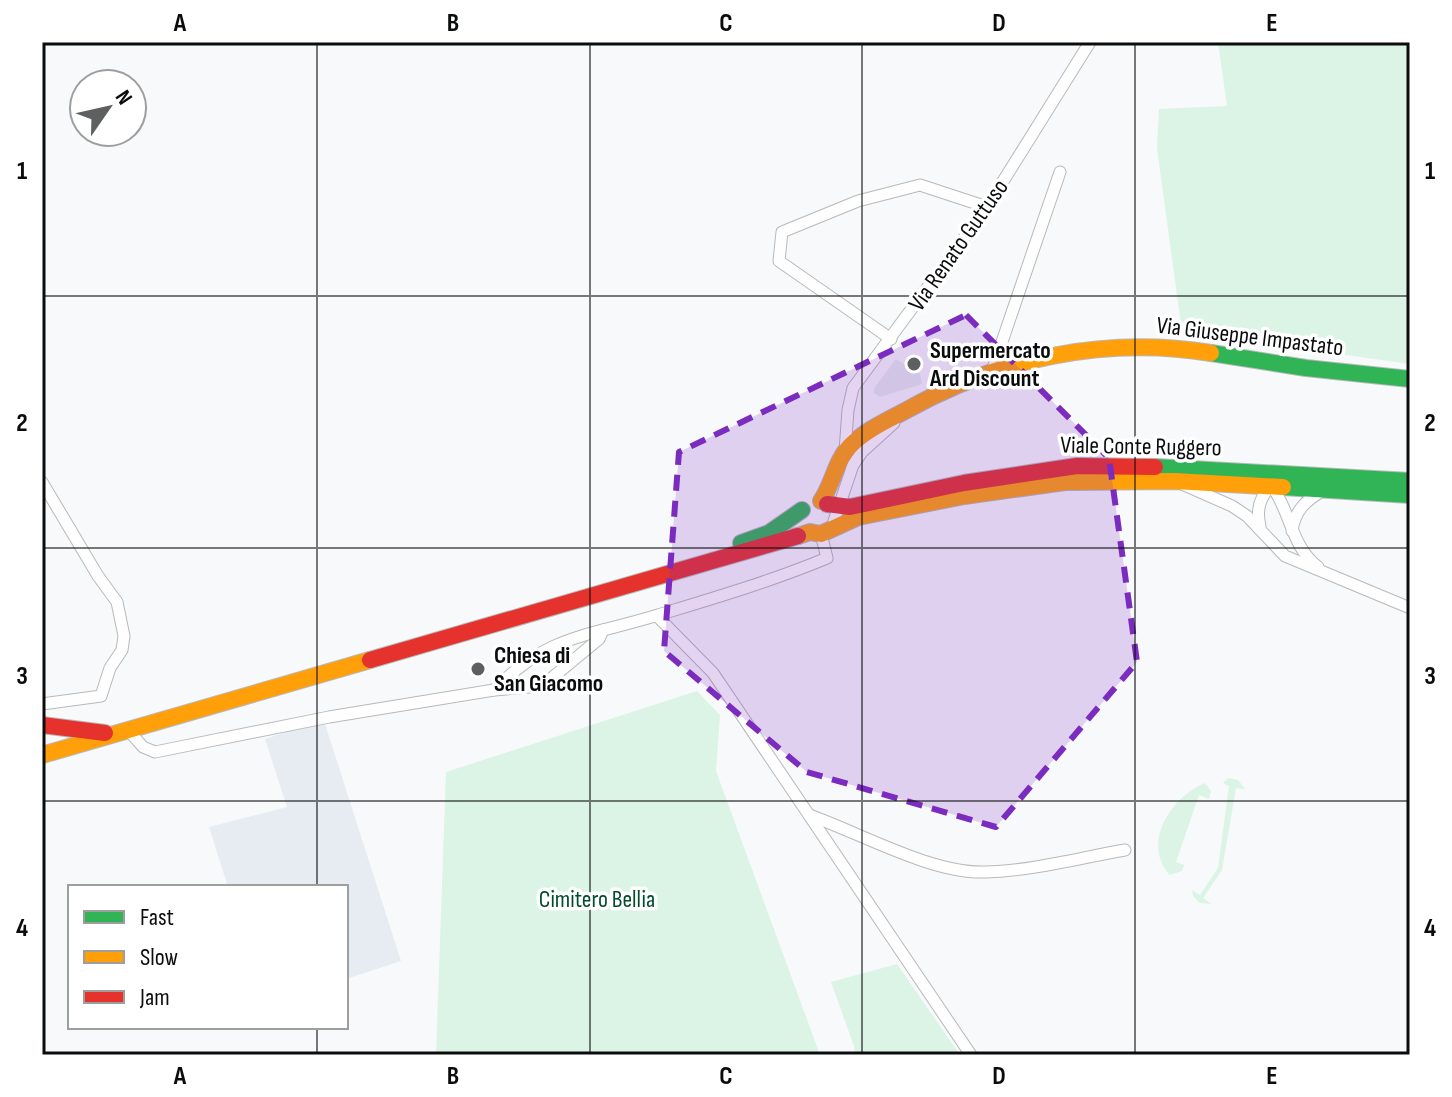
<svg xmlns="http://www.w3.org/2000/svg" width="1452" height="1097" viewBox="0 0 1452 1097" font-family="'Sofia Sans Condensed',sans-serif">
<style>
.built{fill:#e6ecf1}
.green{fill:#dbf4e5}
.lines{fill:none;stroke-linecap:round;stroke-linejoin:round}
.street-casing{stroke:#b8b9ba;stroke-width:13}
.fast-casing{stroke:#b8b9ba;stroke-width:18}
.slow-casing{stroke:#b8b9ba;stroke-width:18}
.jam-casing{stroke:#b8b9ba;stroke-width:18}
.street{stroke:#fefefe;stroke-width:11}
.fast{stroke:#30b455;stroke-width:16}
.slow{stroke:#ff9f0a;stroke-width:16}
.jam{stroke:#e5322d;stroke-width:16}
.marked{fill:#7b2cbf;fill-opacity:0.2;stroke:#7b2cbf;stroke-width:6;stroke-dasharray:16 10;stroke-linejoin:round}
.grid{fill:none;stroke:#0b0c0d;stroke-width:2;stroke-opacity:0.55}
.poi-dot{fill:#5e5f60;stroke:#fff;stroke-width:3}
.labels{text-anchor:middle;stroke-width:7;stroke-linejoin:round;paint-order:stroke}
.street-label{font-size:24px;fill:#0b0c0d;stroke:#fff}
.poi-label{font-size:24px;font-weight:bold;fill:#0b0c0d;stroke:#fff;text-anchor:start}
.park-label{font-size:24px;fill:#014d2a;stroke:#fff}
.neatline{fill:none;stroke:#0b0c0d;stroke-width:3}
.grid-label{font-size:26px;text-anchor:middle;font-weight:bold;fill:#0b0c0d}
</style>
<rect width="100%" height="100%" fill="#f7f9fb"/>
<g class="built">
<path d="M 896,359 L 920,374 L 922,384 L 880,397 L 873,392 L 875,387 Z"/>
<path d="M 325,724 L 401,961 L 346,979 L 346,887 L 228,887 L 209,827 L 287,807 L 265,739 L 292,730 Z"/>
</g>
<g class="green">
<path d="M 1218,42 L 1410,42 L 1410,364 L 1182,332 L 1157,148 L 1159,109 L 1227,106 Z"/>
<path d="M 697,691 L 720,715 L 716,771 L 820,1055 L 436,1055 L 446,772 Z"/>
<path d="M 1228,778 L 1238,780 L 1245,789 L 1236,788 L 1222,870 L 1203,898 L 1211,904 L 1200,903 L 1193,896 L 1192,890 L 1200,895 L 1218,868 L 1229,786 L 1223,783 Z"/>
<path d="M 1205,783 L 1211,791 L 1209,799 L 1199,795 L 1176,862 L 1184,865 L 1182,871 L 1170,875 C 1141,843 1171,797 1205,783 Z"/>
<path d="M 897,964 L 960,1055 L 847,1055 L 855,1054 L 854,1046 L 831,982 Z"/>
</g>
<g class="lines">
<g class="street-casing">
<g id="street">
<path d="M 891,339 L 779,261 L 782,232 L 858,201 L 920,185 L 987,207"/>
<path d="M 991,374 L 1060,172"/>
<path d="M 845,451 L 848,410 L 853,388 L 987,207 L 1090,42"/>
<path d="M 42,482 L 98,576 L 117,602 L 124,636 L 122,650 L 110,668 L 101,696 L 42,704"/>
<path d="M 1269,483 C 1291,509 1290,546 1318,567"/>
<path d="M 1182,484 L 1232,506 L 1247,516 L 1285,556 L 1410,608"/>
<path d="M 834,521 L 853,465 L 862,452 L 894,423"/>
<path d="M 1260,526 C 1256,510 1260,496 1272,485"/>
<path d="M 1292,531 C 1295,510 1306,500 1324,490"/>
<path d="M 657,616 L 713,673 L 971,1055"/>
<path d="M 494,690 C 549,634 587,637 658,615 C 714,598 772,581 827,558 L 821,534"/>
<path d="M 129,731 L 143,747 L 155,752 L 329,717 L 494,690 L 542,686 L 599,639 L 603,630"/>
<path d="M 809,815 C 860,833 932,874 985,872 C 1031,871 1079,858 1125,850"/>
</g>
</g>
<g class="fast-casing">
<g id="fast">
<path d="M 1211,353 L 1306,368 L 1410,379"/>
<path d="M 1155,467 L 1410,481"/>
<path d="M 1283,487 L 1410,495"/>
<path d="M 741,543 L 769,533 L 802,510"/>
</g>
</g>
<g class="slow-casing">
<g id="slow">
<path d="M 821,501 C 833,484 835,462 849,447 C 864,431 886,421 905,411 C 999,358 1105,336 1211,353"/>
<path d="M 798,536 L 810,532 L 821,534 L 858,517 L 964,496 L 1065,482 L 1174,481 L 1283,487"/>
<path d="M 42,755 L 370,660"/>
</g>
</g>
<g class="jam-casing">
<g id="jam">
<path d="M 827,504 L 850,507 L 964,483 L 1077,466 L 1155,467"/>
<path d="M 370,660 L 798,536"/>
<path d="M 42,725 L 105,733"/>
</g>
</g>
<use href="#street" class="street"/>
<use href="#fast" class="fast"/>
<use href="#slow" class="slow"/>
<use href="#jam" class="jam"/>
</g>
<path class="marked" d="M 966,315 L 1109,458 L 1137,662 L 996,827 L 807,772 L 664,651 L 679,452 Z"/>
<path class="grid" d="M 317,42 L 317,887M 590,42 L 590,1055M 862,42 L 862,1055M 1135,42 L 1135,1055M 42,296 L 1410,296M 42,548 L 1410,548M 42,801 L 1410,801M 317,1027 L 317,1055"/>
<g class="poi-dot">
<circle cx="914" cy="364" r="8"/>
<circle cx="478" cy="669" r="8"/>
</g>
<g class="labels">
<g class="street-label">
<text transform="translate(958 245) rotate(-55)" y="8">Via Renato Guttuso</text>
<text transform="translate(1250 336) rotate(7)" y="8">Via Giuseppe Impastato</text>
<text transform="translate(1141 446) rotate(1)" y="8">Viale Conte Ruggero</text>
</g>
<g class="poi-label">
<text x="930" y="358">Supermercato<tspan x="930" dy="28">Ard Discount</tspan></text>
<text x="494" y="663">Chiesa di<tspan x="494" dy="28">San Giacomo</tspan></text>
</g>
<g class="park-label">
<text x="597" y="907">Cimitero Bellia</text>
</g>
</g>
<rect width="1452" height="1097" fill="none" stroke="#ffffff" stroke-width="88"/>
<rect x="68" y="885" width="280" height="144" fill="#ffffff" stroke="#9d9e9e" stroke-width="2"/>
<rect x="84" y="911" width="40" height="12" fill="#30b455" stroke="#9d9e9e" stroke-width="2"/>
<text x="140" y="925" font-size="24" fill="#0b0c0d">Fast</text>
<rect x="84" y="951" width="40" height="12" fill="#ff9f0a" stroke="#9d9e9e" stroke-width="2"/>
<text x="140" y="965" font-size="24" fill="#0b0c0d">Slow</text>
<rect x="84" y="991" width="40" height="12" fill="#e5322d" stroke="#9d9e9e" stroke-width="2"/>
<text x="140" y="1005" font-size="24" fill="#0b0c0d">Jam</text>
<g transform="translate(108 108) rotate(56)"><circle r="38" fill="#ffffff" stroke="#9d9e9e" stroke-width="2"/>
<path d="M0-6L14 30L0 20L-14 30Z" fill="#5e5f60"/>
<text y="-12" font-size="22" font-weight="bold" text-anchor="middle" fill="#0b0c0d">N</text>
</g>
<rect x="44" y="44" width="1364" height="1009" class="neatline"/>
<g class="grid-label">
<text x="180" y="31">A</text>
<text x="453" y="31">B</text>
<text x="726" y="31">C</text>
<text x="999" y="31">D</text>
<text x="1272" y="31">E</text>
<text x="22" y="179">1</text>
<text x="1430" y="179">1</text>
<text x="22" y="431">2</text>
<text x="1430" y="431">2</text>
<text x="22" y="684">3</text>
<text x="1430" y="684">3</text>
<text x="22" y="936">4</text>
<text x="1430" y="936">4</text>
<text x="180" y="1084">A</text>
<text x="453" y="1084">B</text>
<text x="726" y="1084">C</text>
<text x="999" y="1084">D</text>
<text x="1272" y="1084">E</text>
</g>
</svg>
